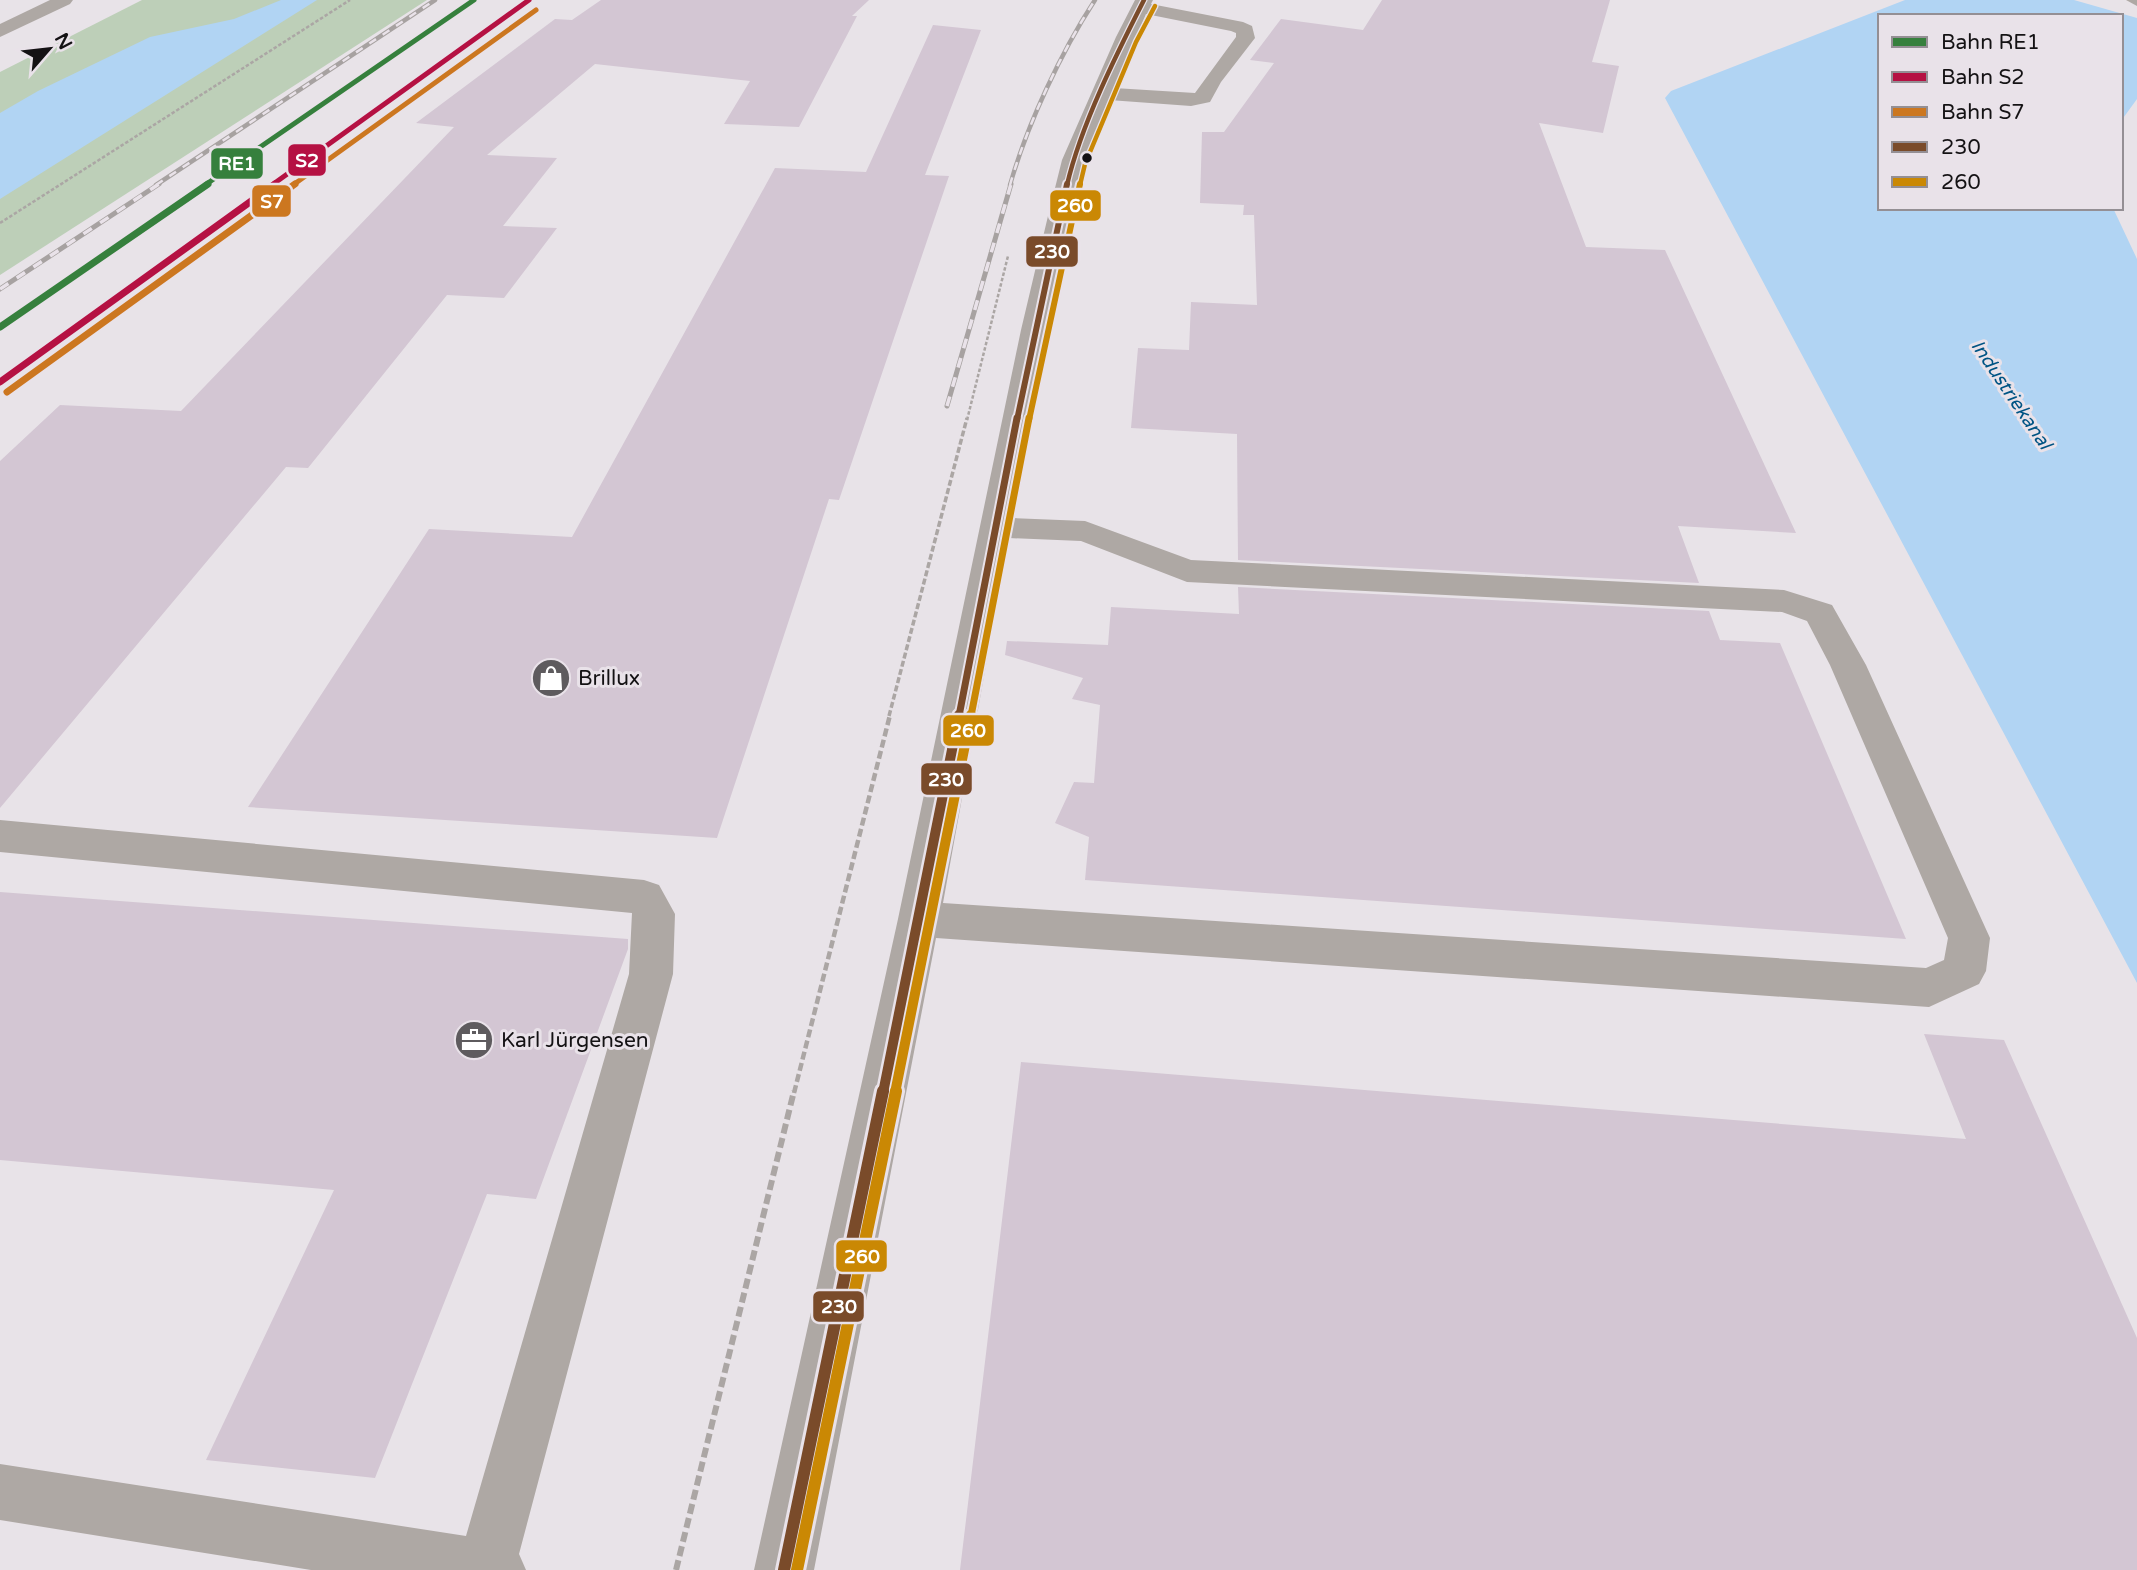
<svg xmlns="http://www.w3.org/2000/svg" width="2137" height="1570" viewBox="0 0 2137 1570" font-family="'Varela Round',sans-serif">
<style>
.green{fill:#bdcfb8}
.water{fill:#b1d4f3}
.pier{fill:#e8e3e8}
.building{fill:#d3c6d3}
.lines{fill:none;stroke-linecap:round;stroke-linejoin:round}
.path-far3{stroke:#aba6a4;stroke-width:2.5;stroke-dasharray:3.5 2;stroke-linecap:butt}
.path-far2{stroke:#aba6a4;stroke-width:3.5;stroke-dasharray:6 2.5;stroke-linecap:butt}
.path-far1{stroke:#aba6a4;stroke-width:4.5;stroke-dasharray:8 3.5;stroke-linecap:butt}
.path{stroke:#aba6a4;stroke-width:6;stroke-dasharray:10 4.5;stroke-linecap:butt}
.minor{fill:#aea8a4;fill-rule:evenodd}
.rail-far1-casing{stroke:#a7a2a1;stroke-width:4.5}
.rail-casing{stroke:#a7a2a1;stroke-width:5}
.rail-far1{stroke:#e9e2e9;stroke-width:2.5;stroke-dasharray:8;stroke-linecap:butt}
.rail{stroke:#e9e2e9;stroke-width:3.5;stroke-dasharray:10;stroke-linecap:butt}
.bus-1-far4-casing{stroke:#e9e2e9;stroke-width:7}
.bus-1-far3-casing{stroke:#e9e2e9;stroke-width:10}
.bus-1-far2-casing{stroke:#e9e2e9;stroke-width:11}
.bus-1-far1-casing{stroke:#e9e2e9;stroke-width:15}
.bus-1-casing{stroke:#e9e2e9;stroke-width:18}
.bus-2-far4-casing{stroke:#e9e2e9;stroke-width:7}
.bus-2-far3-casing{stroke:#e9e2e9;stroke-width:10}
.bus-2-far2-casing{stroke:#e9e2e9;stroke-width:11}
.bus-2-far1-casing{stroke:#e9e2e9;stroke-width:15}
.bus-2-casing{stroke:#e9e2e9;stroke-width:18}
.bus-1-far4{stroke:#7a4b2a;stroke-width:4.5}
.bus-1-far3{stroke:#7a4b2a;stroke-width:6}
.bus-1-far2{stroke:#7a4b2a;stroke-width:7}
.bus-1-far1{stroke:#7a4b2a;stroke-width:10}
.bus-1{stroke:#7a4b2a;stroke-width:12}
.bus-2-far4{stroke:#ca8804;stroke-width:4.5}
.bus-2-far3{stroke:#ca8804;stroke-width:6}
.bus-2-far2{stroke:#ca8804;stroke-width:7}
.bus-2-far1{stroke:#ca8804;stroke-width:10}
.bus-2{stroke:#ca8804;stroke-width:12}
.rail-1-far1-casing{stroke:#e9e2e9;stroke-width:8}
.rail-1-casing{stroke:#e9e2e9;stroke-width:10}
.rail-2-far1-casing{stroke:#e9e2e9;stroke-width:8}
.rail-2-casing{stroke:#e9e2e9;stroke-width:10}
.rail-3-far1-casing{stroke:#e9e2e9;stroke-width:8}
.rail-3-casing{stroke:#e9e2e9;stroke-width:10}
.rail-1-far1{stroke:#36803d;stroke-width:5}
.rail-1{stroke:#36803d;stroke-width:7}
.rail-2-far1{stroke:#b51143;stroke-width:5}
.rail-2{stroke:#b51143;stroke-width:7}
.rail-3-far1{stroke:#cc7720;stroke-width:5}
.rail-3{stroke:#cc7720;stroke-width:7}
.bus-dot{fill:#141214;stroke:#e9e2e9;stroke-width:2.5}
.labels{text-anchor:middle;stroke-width:6;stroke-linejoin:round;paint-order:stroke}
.far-water-label{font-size:19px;font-style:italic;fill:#005484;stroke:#e9e2e9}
.poi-label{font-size:21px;fill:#141214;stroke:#e9e2e9;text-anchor:start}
.line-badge{stroke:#e9e2e9;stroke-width:2.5}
.badge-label{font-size:19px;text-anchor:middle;font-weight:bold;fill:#fff}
</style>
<rect width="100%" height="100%" fill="#e8e3e8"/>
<path class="green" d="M 142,0 L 427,0 L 0,275 L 0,72 Z"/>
<g class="water">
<path d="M 281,0 L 317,0 L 0,199 L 0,113 L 38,91 L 150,37 L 234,19 Z"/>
<path d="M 1905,0 L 2137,0 L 2137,99 L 2121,121 L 2121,16 L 1880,16 L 1880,208 L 2113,208 L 2137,259 L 2137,983 L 1665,98 L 1671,91 Z"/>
</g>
<path class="pier" d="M 2074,0 L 2137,0 L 2137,18 Z"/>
<g class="building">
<path d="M 601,0 L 869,0 L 852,16 L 857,16 L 799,127 L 724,124 L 750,81 L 595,64 L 487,155 L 557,158 L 503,226 L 557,228 L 504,298 L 447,295 L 308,468 L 286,467 L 0,808 L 0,461 L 60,405 L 181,411 L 454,127 L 416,123 L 555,19 L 572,20 Z"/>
<path d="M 1382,0 L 1610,0 L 1592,62 L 1619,66 L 1603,133 L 1539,123 L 1586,247 L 1665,250 L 1796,533 L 1678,526 L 1699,583 L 1238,560 L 1237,434 L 1131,428 L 1138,348 L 1189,350 L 1191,302 L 1257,305 L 1254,215 L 1243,215 L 1244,205 L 1200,203 L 1202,132 L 1224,132 L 1274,63 L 1250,60 L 1281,19 L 1363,30 Z"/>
<path d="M 933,25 L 981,30 L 925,175 L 949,176 L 839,500 L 829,499 L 717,838 L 248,807 L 429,529 L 572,537 L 775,168 L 866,172 Z"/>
<path d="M 1238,587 L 1709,611 L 1720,640 L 1780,643 L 1906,939 L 1085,880 L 1089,837 L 1055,823 L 1074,782 L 1094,783 L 1100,705 L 1072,699 L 1083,678 L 1005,655 L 1007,641 L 1108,645 L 1111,607 L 1239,614 Z"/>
<path d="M 0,892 L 628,939 L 628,949 L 536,1199 L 487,1194 L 375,1478 L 206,1460 L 334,1190 L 0,1160 Z"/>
<path d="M 1924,1034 L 2004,1040 L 2137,1338 L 2137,1570 L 960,1570 L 1021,1062 L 1966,1139 Z"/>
</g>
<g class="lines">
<g class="path-far3">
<path d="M 0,223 L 350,0"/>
<path d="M 967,420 L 1008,256"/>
</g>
<path class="path-far2" d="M 889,716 L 967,418"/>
<path class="path-far1" d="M 794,1093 L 890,715"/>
<path class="path" d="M 676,1570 L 794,1091"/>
<g class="minor">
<path d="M 50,0 L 73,0 L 70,4 L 0,37 L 0,24 Z"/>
<path d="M 1135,0 L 1153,0 L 1151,4 L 1243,22 L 1252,26 L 1255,38 L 1221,82 L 1210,102 L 1191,106 L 1109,100 L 1084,160 L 1047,330 L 1013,518 L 1085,521 L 1191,560 L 1784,590 L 1832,605 L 1866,665 L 1990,938 L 1986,971 L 1979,984 L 1929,1007 L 936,938 L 814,1570 L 754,1570 L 898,919 L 1021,330 L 1048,216 L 1062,160 L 1116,37 ZM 1146,14 L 1231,31 L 1236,33 L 1236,37 L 1195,93 L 1114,88 ZM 1009,538 L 1081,541 L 1187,582 L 1782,612 L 1807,621 L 1830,665 L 1948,938 L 1944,960 L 1926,968 L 943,903 Z"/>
<path d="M 2126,0 L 2137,0 L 2137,6 Z"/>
<path d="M 0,820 L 644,880 L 659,885 L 675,914 L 673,974 L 519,1554 L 526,1570 L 311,1570 L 0,1520 L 0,1464 L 466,1536 L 629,974 L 632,913 L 0,852 Z"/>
</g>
<g class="rail-far1-casing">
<g id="rail-far1">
<path d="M 156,185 L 435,0"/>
<path d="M 1010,185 C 1027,125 1061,52 1095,0"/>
</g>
</g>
<g class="rail-casing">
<g id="rail">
<path d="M 0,289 L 159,184"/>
<path d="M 947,406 L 1011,184"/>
</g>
</g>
<use href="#rail-far1" class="rail-far1"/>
<use href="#rail" class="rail"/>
<g class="bus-1-far4-casing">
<path id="bus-1-far4" d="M 1067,185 C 1081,125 1116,55 1144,0"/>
</g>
<g class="bus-1-far3-casing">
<path id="bus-1-far3" d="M 1017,420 L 1067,184"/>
</g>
<g class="bus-1-far2-casing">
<path id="bus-1-far2" d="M 959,716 L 1017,418"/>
</g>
<g class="bus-1-far1-casing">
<path id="bus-1-far1" d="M 883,1093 L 959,715"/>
</g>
<g class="bus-1-casing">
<path id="bus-1" d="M 784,1570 L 883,1091"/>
</g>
<g class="bus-2-far4-casing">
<path id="bus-2-far4" d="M 1080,185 L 1085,164 L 1136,42 L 1155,6"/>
</g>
<g class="bus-2-far3-casing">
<path id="bus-2-far3" d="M 1029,420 L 1080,184"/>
</g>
<g class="bus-2-far2-casing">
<path id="bus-2-far2" d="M 971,716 L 1029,418"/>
</g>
<g class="bus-2-far1-casing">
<path id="bus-2-far1" d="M 895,1093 L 971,715"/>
</g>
<g class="bus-2-casing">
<path id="bus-2" d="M 797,1570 L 896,1091"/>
</g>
<use href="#bus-1-far4" class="bus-1-far4"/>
<use href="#bus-1-far3" class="bus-1-far3"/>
<use href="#bus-1-far2" class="bus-1-far2"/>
<use href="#bus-1-far1" class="bus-1-far1"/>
<use href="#bus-1" class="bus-1"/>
<use href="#bus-2-far4" class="bus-2-far4"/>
<use href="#bus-2-far3" class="bus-2-far3"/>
<use href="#bus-2-far2" class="bus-2-far2"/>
<use href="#bus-2-far1" class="bus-2-far1"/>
<use href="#bus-2" class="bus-2"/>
<g class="rail-1-far1-casing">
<path id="rail-1-far1" d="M 205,185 L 474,0"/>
</g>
<g class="rail-1-casing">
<path id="rail-1" d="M 0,327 L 208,184"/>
</g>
<g class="rail-2-far1-casing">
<path id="rail-2-far1" d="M 272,185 L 529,0"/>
</g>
<g class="rail-2-casing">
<path id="rail-2" d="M 0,382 L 275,184"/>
</g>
<g class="rail-3-far1-casing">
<path id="rail-3-far1" d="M 293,185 L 536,10"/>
</g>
<g class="rail-3-casing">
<path id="rail-3" d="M 7,392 L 295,184"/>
</g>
<use href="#rail-1-far1" class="rail-1-far1"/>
<use href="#rail-1" class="rail-1"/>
<use href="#rail-2-far1" class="rail-2-far1"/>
<use href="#rail-2" class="rail-2"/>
<use href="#rail-3-far1" class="rail-3-far1"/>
<use href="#rail-3" class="rail-3"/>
</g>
<defs>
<g id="shop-disc" transform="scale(2.0125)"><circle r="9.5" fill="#5e5b5e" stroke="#e9e2e9"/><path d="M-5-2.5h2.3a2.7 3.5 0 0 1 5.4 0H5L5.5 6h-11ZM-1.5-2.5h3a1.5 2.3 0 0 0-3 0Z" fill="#fff"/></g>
<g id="office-disc" transform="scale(2.0125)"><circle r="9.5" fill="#5e5b5e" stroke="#e9e2e9"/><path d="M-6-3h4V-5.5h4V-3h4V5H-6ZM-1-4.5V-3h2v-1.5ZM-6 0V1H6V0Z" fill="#fff"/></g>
</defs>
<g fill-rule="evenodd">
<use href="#shop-disc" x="551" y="678"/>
<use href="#office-disc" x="474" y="1040"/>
</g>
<circle class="bus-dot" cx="1087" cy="158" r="6"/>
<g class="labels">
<g class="far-water-label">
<text transform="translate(2012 394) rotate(56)" y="7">Industriekanal</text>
</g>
<g class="poi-label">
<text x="578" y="685">Brillux</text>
<text x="501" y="1047">Karl Jürgensen</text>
</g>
</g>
<g class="line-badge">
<rect x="287" y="143" width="40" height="34" rx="7" fill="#b51143"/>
<rect x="210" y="147" width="54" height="33" rx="7" fill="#36803d"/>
<rect x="251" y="184" width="41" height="34" rx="7" fill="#cc7720"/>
<rect x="1049" y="189" width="53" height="33" rx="7" fill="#ca8804"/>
<rect x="1025" y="235" width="54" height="33" rx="7" fill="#7a4b2a"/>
<rect x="942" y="714" width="53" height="33" rx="7" fill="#ca8804"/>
<rect x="920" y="762" width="53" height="34" rx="7" fill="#7a4b2a"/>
<rect x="835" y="1239" width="53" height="34" rx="7" fill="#ca8804"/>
<rect x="812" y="1290" width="53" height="33" rx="7" fill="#7a4b2a"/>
</g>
<g class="badge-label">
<text x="307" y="167">S2</text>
<text x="237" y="170">RE1</text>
<text x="272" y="208">S7</text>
<text x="1075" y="212">260</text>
<text x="1052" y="258">230</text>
<text x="968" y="737">260</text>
<text x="946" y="786">230</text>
<text x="862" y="1263">260</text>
<text x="839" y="1313">230</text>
</g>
<rect x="1878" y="14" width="245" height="196" fill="#e9e2e9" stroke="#948f94" stroke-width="2"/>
<rect x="1892" y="37" width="35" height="10" fill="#36803d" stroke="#948f94" stroke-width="2"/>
<text x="1941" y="49" font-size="21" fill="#141214">Bahn RE1</text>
<rect x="1892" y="72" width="35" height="10" fill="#b51143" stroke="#948f94" stroke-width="2"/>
<text x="1941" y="84" font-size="21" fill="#141214">Bahn S2</text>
<rect x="1892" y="107" width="35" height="10" fill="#cc7720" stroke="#948f94" stroke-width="2"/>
<text x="1941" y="119" font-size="21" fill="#141214">Bahn S7</text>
<rect x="1892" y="142" width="35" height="10" fill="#7a4b2a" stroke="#948f94" stroke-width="2"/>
<text x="1941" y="154" font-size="21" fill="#141214">230</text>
<rect x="1892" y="177" width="35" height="10" fill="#ca8804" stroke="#948f94" stroke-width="2"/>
<text x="1941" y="189" font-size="21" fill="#141214">260</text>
<g transform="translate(49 49) rotate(62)" stroke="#e9e2e9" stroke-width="5" paint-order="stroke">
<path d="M0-5L12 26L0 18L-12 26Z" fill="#141214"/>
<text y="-10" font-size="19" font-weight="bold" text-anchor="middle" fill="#141214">N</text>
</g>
</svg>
